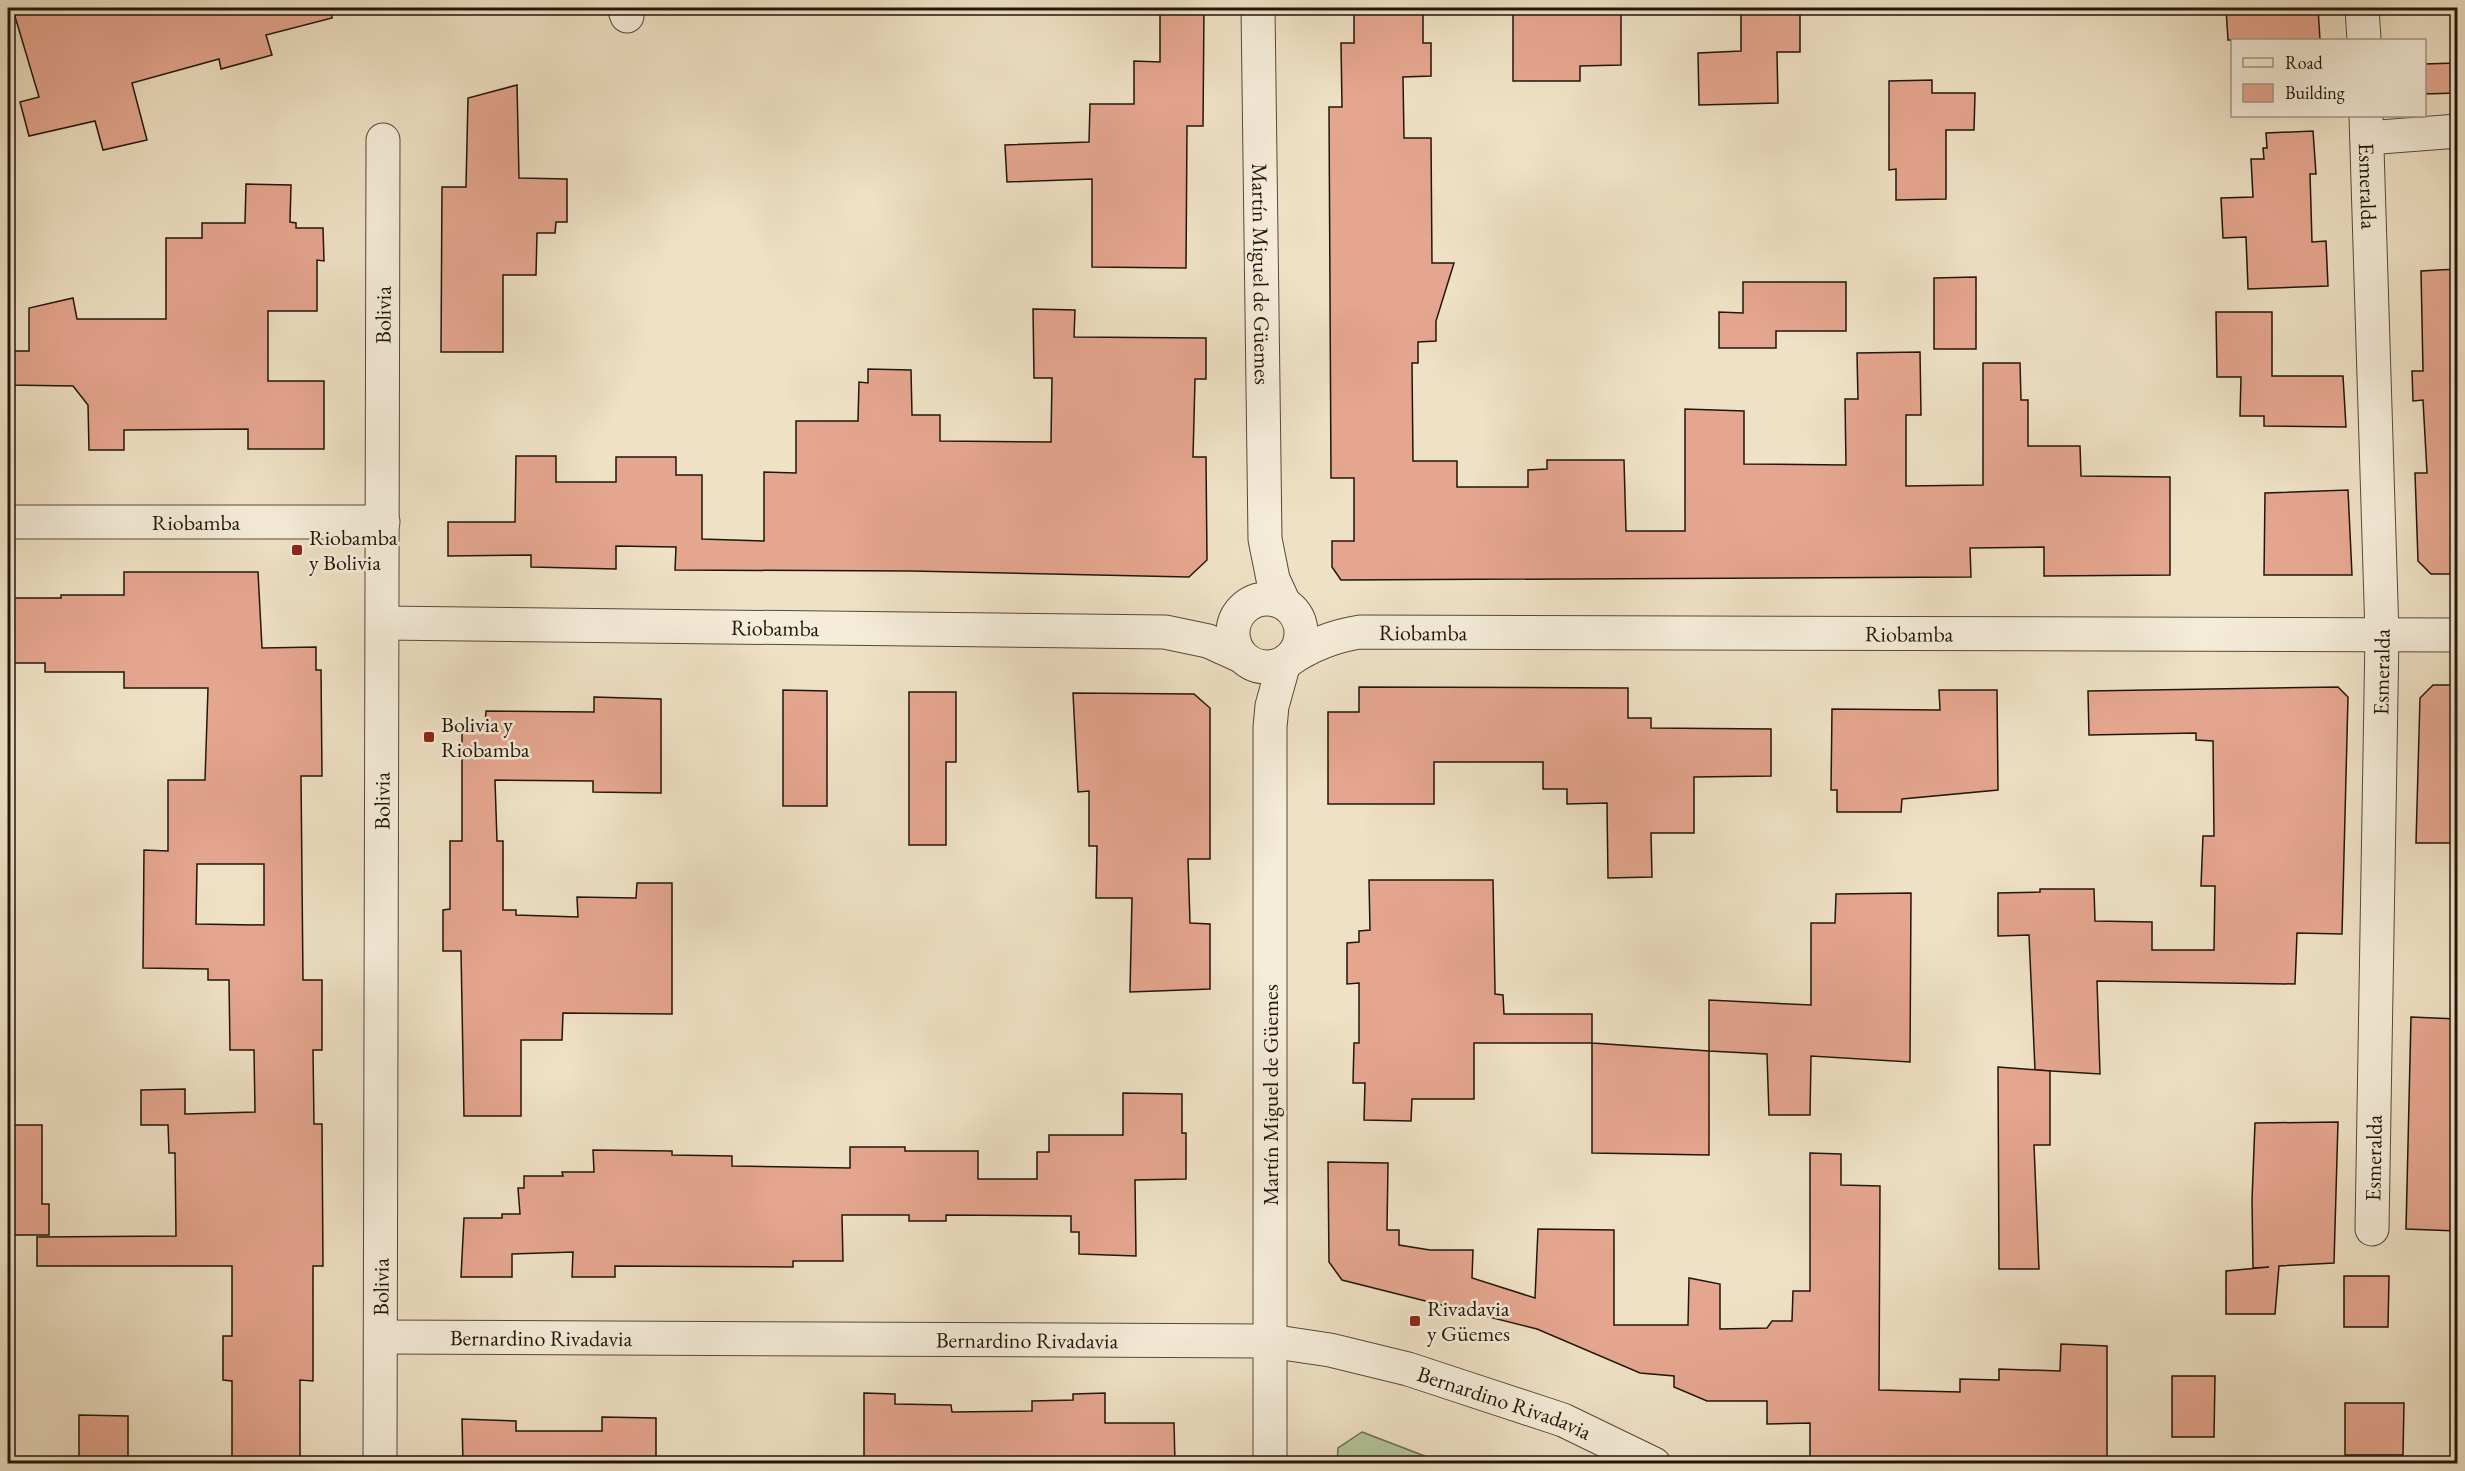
<svg xmlns="http://www.w3.org/2000/svg" width="2465" height="1471" viewBox="0 0 2465 1471" font-family="'EB Garamond',serif">
<style>
.green{fill:#b2c49a;stroke:#6a6d52;stroke-width:1.5}
.building{fill:#e5a68f;stroke:#22160b;stroke-width:1.5;fill-rule:evenodd}
.lines{fill:none;stroke-linecap:round;stroke-linejoin:round}
.street-casing{stroke:#55493a;stroke-width:35}
.street{stroke:#f5ecd9;stroke-width:33}
.poi-dot{fill:#8f2418;stroke:#f5ecd9;stroke-width:2}
.labels{text-anchor:middle;stroke-width:5;stroke-linejoin:round;paint-order:stroke}
.street-label{font-size:22px;fill:#22160b;stroke:#f5ecd9}
.poi-label{font-size:22px;fill:#22160b;stroke:#f5ecd9;text-anchor:start}
</style>
<rect width="100%" height="100%" fill="#efe1c5"/>
<filter id="stains"><feTurbulence type="fractalNoise" baseFrequency=".00333" numOctaves="4"/><feColorMatrix values="0 0 0 0 .2 0 0 0 0 .09 0 0 0 0 .02 0 0 0 .5 -.17"/></filter>
<radialGradient id="worn" r=".72"><stop offset=".6" stop-color="#630" stop-opacity="0"/><stop offset="1" stop-color="#630" stop-opacity=".3"/></radialGradient>
<path class="green" d="M 1362,1432 L 1443,1463 L 1337,1463 L 1338,1448 Z"/>
<g class="building">
<path d="M 34,8 L 331,8 L 332,18 L 266,35 L 272,55 L 221,69 L 219,59 L 132,83 L 147,140 L 103,150 L 95,121 L 29,136 L 20,102 L 39,97 L 14,13 Z"/>
<path d="M 1160,8 L 1204,8 L 1203,126 L 1187,126 L 1186,268 L 1092,267 L 1092,179 L 1007,182 L 1005,145 L 1089,142 L 1090,104 L 1134,104 L 1134,61 L 1160,62 Z"/>
<path d="M 1513,8 L 1621,8 L 1621,65 L 1580,66 L 1580,81 L 1513,81 Z"/>
<path d="M 1741,8 L 1800,8 L 1800,52 L 1777,52 L 1778,103 L 1699,105 L 1698,53 L 1741,51 Z"/>
<path d="M 2226,8 L 2318,8 L 2320,40 L 2228,40 Z"/>
<path d="M 1354,14 L 1423,14 L 1423,43 L 1431,43 L 1431,76 L 1403,77 L 1404,138 L 1431,138 L 1432,263 L 1454,263 L 1436,321 L 1436,341 L 1418,342 L 1418,363 L 1412,363 L 1413,461 L 1457,461 L 1457,487 L 1528,487 L 1528,470 L 1547,469 L 1547,460 L 1624,460 L 1626,531 L 1685,531 L 1685,409 L 1744,411 L 1744,464 L 1846,465 L 1845,399 L 1858,399 L 1857,353 L 1920,352 L 1921,415 L 1906,415 L 1906,486 L 1983,485 L 1983,363 L 2020,363 L 2021,400 L 2028,400 L 2028,446 L 2080,446 L 2081,476 L 2170,477 L 2170,575 L 2044,576 L 2044,547 L 1970,548 L 1971,577 L 1341,580 L 1332,567 L 1332,541 L 1354,541 L 1354,478 L 1331,478 L 1329,107 L 1342,107 L 1341,43 L 1354,43 Z"/>
<path d="M 2457,63 L 2457,93 L 2424,94 L 2424,64 Z"/>
<path d="M 1932,80 L 1932,93 L 1975,93 L 1974,130 L 1946,130 L 1946,199 L 1896,200 L 1896,169 L 1889,170 L 1889,81 Z"/>
<path d="M 517,85 L 519,178 L 567,179 L 567,222 L 556,222 L 555,233 L 537,233 L 536,275 L 503,275 L 503,352 L 441,352 L 442,187 L 466,187 L 468,98 Z"/>
<path d="M 2313,131 L 2316,174 L 2310,174 L 2312,242 L 2326,241 L 2328,286 L 2248,289 L 2246,237 L 2223,238 L 2221,198 L 2253,197 L 2251,159 L 2264,159 L 2263,148 L 2267,148 L 2266,133 Z"/>
<path d="M 246,184 L 291,185 L 290,222 L 296,223 L 296,228 L 323,228 L 324,261 L 317,260 L 317,311 L 268,311 L 268,381 L 324,381 L 324,449 L 248,449 L 248,429 L 124,430 L 124,450 L 89,450 L 88,405 L 73,386 L 8,385 L 8,351 L 29,351 L 29,308 L 73,298 L 77,319 L 166,319 L 166,238 L 202,238 L 202,223 L 245,223 Z"/>
<path d="M 2457,269 L 2457,574 L 2431,574 L 2418,561 L 2415,473 L 2427,473 L 2423,400 L 2413,401 L 2412,371 L 2423,371 L 2421,271 Z"/>
<path d="M 1976,277 L 1976,349 L 1934,349 L 1934,278 Z"/>
<path d="M 1743,282 L 1846,282 L 1846,331 L 1776,331 L 1776,348 L 1719,348 L 1719,312 L 1743,313 Z"/>
<path d="M 1033,309 L 1075,310 L 1074,337 L 1206,338 L 1206,379 L 1195,379 L 1193,457 L 1206,457 L 1207,560 L 1189,577 L 911,571 L 675,570 L 676,547 L 616,546 L 616,569 L 531,567 L 531,555 L 448,556 L 448,522 L 515,522 L 516,456 L 556,456 L 556,482 L 616,482 L 616,457 L 676,457 L 676,475 L 702,475 L 702,539 L 764,541 L 764,472 L 796,473 L 796,421 L 858,421 L 859,382 L 868,383 L 868,369 L 911,370 L 912,415 L 940,415 L 940,441 L 1051,442 L 1052,378 L 1034,378 Z"/>
<path d="M 2216,312 L 2272,312 L 2272,376 L 2343,376 L 2346,427 L 2264,426 L 2264,416 L 2240,416 L 2241,377 L 2217,377 Z"/>
<path d="M 2348,490 L 2352,575 L 2264,575 L 2265,493 Z"/>
<path d="M 124,572 L 258,572 L 262,648 L 316,647 L 316,670 L 321,670 L 322,776 L 301,776 L 303,980 L 322,980 L 322,1050 L 313,1050 L 314,1124 L 322,1124 L 323,1266 L 313,1266 L 313,1381 L 300,1380 L 300,1464 L 232,1464 L 232,1381 L 223,1380 L 223,1336 L 232,1336 L 232,1266 L 37,1266 L 37,1237 L 176,1236 L 175,1153 L 169,1153 L 168,1125 L 141,1125 L 141,1090 L 185,1089 L 185,1114 L 255,1112 L 254,1050 L 230,1050 L 229,980 L 208,980 L 208,969 L 143,968 L 144,850 L 168,851 L 168,780 L 205,780 L 208,688 L 124,688 L 124,672 L 45,672 L 45,663 L 8,663 L 8,598 L 61,598 L 61,595 L 124,595 ZM 197,864 L 264,864 L 264,925 L 196,924 Z"/>
<path d="M 2433,685 L 2457,685 L 2457,843 L 2416,843 L 2420,698 Z"/>
<path d="M 1359,687 L 1628,688 L 1628,718 L 1651,718 L 1651,728 L 1771,729 L 1771,776 L 1694,777 L 1694,833 L 1651,833 L 1652,877 L 1608,878 L 1607,803 L 1567,804 L 1567,789 L 1543,789 L 1543,762 L 1434,762 L 1434,804 L 1328,804 L 1328,712 L 1359,712 Z"/>
<path d="M 2338,687 L 2348,697 L 2342,934 L 2297,933 L 2295,984 L 2097,981 L 2100,1074 L 2035,1070 L 2029,935 L 1998,936 L 1998,893 L 2040,892 L 2040,889 L 2094,889 L 2095,921 L 2152,922 L 2152,950 L 2214,950 L 2215,886 L 2201,886 L 2203,836 L 2214,836 L 2213,741 L 2196,740 L 2196,733 L 2089,735 L 2088,691 Z"/>
<path d="M 783,690 L 827,691 L 827,806 L 783,806 Z"/>
<path d="M 1939,690 L 1997,690 L 1998,790 L 1902,799 L 1901,812 L 1837,812 L 1837,790 L 1831,790 L 1832,709 L 1940,710 Z"/>
<path d="M 909,692 L 956,692 L 956,762 L 946,762 L 946,845 L 909,845 Z"/>
<path d="M 1073,693 L 1194,694 L 1210,708 L 1210,859 L 1188,859 L 1190,923 L 1210,924 L 1210,989 L 1130,992 L 1132,898 L 1096,898 L 1097,846 L 1089,846 L 1089,791 L 1078,792 Z"/>
<path d="M 594,697 L 661,699 L 661,793 L 593,792 L 593,781 L 495,780 L 497,841 L 503,841 L 503,910 L 516,910 L 516,915 L 578,917 L 577,897 L 636,898 L 637,883 L 672,883 L 672,1014 L 563,1013 L 562,1040 L 521,1040 L 521,1116 L 464,1116 L 461,951 L 443,951 L 443,910 L 450,909 L 450,841 L 462,841 L 462,728 L 485,729 L 486,711 L 594,712 Z"/>
<path d="M 1369,880 L 1493,880 L 1495,989 L 1495,994 L 1503,995 L 1504,1014 L 1592,1014 L 1592,1043 L 1709,1051 L 1709,1155 L 1592,1153 L 1592,1043 L 1474,1043 L 1474,1099 L 1412,1099 L 1411,1121 L 1364,1120 L 1365,1083 L 1353,1083 L 1354,1043 L 1359,1043 L 1359,983 L 1347,984 L 1347,943 L 1359,942 L 1359,931 L 1370,930 Z"/>
<path d="M 1911,893 L 1910,1062 L 1811,1056 L 1810,1115 L 1769,1115 L 1767,1054 L 1709,1051 L 1709,1000 L 1811,1005 L 1811,923 L 1835,923 L 1836,894 Z"/>
<path d="M 2411,1017 L 2457,1019 L 2457,1231 L 2406,1229 Z"/>
<path d="M 1998,1067 L 2050,1071 L 2050,1145 L 2034,1145 L 2039,1269 L 1999,1269 Z"/>
<path d="M 1123,1093 L 1182,1094 L 1182,1133 L 1186,1133 L 1186,1179 L 1135,1180 L 1136,1256 L 1079,1254 L 1079,1232 L 1071,1232 L 1071,1216 L 946,1215 L 946,1221 L 909,1221 L 909,1215 L 842,1215 L 843,1261 L 793,1261 L 793,1267 L 615,1266 L 615,1277 L 572,1277 L 573,1252 L 512,1254 L 512,1277 L 461,1277 L 464,1218 L 502,1218 L 502,1214 L 520,1214 L 518,1188 L 524,1188 L 524,1176 L 563,1176 L 562,1172 L 594,1172 L 593,1150 L 672,1151 L 672,1155 L 732,1156 L 732,1166 L 850,1168 L 850,1147 L 905,1147 L 905,1151 L 978,1151 L 978,1179 L 1037,1179 L 1037,1152 L 1049,1152 L 1049,1135 L 1123,1135 Z"/>
<path d="M 2338,1122 L 2334,1263 L 2279,1266 L 2275,1314 L 2226,1314 L 2226,1271 L 2269,1267 L 2253,1268 L 2252,1200 L 2255,1123 Z"/>
<path d="M 8,1125 L 42,1125 L 42,1204 L 49,1204 L 49,1235 L 12,1235 L 11,1195 L 8,1195 Z"/>
<path d="M 1810,1153 L 1841,1154 L 1841,1185 L 1880,1186 L 1879,1390 L 1960,1392 L 1960,1379 L 1999,1380 L 1999,1369 L 2060,1371 L 2061,1344 L 2107,1346 L 2107,1464 L 1810,1464 L 1810,1423 L 1767,1424 L 1767,1401 L 1707,1401 L 1674,1387 L 1674,1376 L 1640,1373 L 1537,1329 L 1342,1280 L 1329,1262 L 1328,1162 L 1388,1163 L 1387,1230 L 1399,1230 L 1399,1245 L 1430,1250 L 1473,1250 L 1472,1278 L 1535,1298 L 1538,1229 L 1614,1230 L 1614,1325 L 1688,1325 L 1689,1278 L 1720,1284 L 1720,1329 L 1767,1328 L 1772,1321 L 1792,1321 L 1793,1291 L 1810,1291 Z"/>
<path d="M 2344,1276 L 2389,1276 L 2388,1327 L 2344,1327 Z"/>
<path d="M 2172,1376 L 2215,1376 L 2214,1437 L 2172,1437 Z"/>
<path d="M 864,1393 L 895,1394 L 895,1404 L 951,1405 L 952,1412 L 1032,1411 L 1032,1401 L 1073,1400 L 1073,1394 L 1105,1393 L 1105,1423 L 1174,1423 L 1175,1464 L 864,1464 Z"/>
<path d="M 2345,1403 L 2404,1403 L 2403,1455 L 2345,1455 Z"/>
<path d="M 79,1415 L 128,1416 L 128,1464 L 79,1464 Z"/>
<path d="M 602,1417 L 656,1418 L 656,1464 L 463,1464 L 462,1419 L 516,1421 L 516,1431 L 602,1431 Z"/>
</g>
<g class="lines">
<g class="street-casing">
<g id="street">
<path d="M 624,8 L 627,16"/>
<path id="s1" d="M 1258,8 L 1265,539 L 1273,579 L 1284,603"/>
<path d="M 2362,8 L 2364,40"/>
<path id="s2" d="M 2366,116 L 2382,635 L 2372,1229"/>
<path d="M 2367,138 L 2458,131"/>
<path id="s3" d="M 8,522 L 383,522"/>
<circle cx="1267" cy="633" r="34"/>
<path id="s4" d="M 383,623 L 1165,632 L 1208,641 L 1241,656"/>
<path id="s5" d="M 1289,660 C 1311,645 1334,636 1360,632 L 2458,635"/>
<path id="s6" d="M 381,1337 L 1270,1341 L 1330,1350 L 1408,1369 L 1563,1420 L 1654,1464"/>
<path id="s7" d="M 380,1464 L 383,140"/>
<path d="M 1270,1464 L 1270,727 L 1272,706 L 1284,663"/>
</g>
</g>
<use href="#street" class="street"/>
</g>
<g class="poi-dot">
<rect x="291" y="544" width="12" height="12" rx="3"/>
<rect x="423" y="731" width="12" height="12" rx="3"/>
<rect x="1409" y="1315" width="12" height="12" rx="3"/>
</g>
<g class="labels">
<g class="street-label">
<text dy="8" stroke="none"><textPath href="#s2" startOffset="70">Esmeralda</textPath></text>
<text dy="8" stroke="none"><textPath href="#s1" startOffset="266">Martín Miguel de Güemes</textPath></text>
<text dy="8" stroke="none"><textPath href="#s7" startOffset="1149">Bolivia</textPath></text>
<text dy="8" stroke="none"><textPath href="#s3" startOffset="188">Riobamba</textPath></text>
<text dy="8" stroke="none"><textPath href="#s4" startOffset="392">Riobamba</textPath></text>
<text dy="8" stroke="none"><textPath href="#s5" startOffset="140">Riobamba</textPath></text>
<text dy="8" stroke="none"><textPath href="#s5" startOffset="626">Riobamba</textPath></text>
<text transform="translate(2381 672) rotate(-89)" y="8">Esmeralda</text>
<text dy="8" stroke="none"><textPath href="#s7" startOffset="663">Bolivia</textPath></text>
<text transform="translate(1270 1095) rotate(-90)" y="8">Martín Miguel de Güemes</text>
<text transform="translate(2373 1158) rotate(-89)" y="8">Esmeralda</text>
<text dy="8" stroke="none"><textPath href="#s7" startOffset="177">Bolivia</textPath></text>
<text dy="8" stroke="none"><textPath href="#s6" startOffset="160">Bernardino Rivadavia</textPath></text>
<text dy="8" stroke="none"><textPath href="#s6" startOffset="646">Bernardino Rivadavia</textPath></text>
<text dy="8" stroke="none"><textPath href="#s6" startOffset="1132">Bernardino Rivadavia</textPath></text>
</g>
<g class="poi-label">
<text x="309" y="545">Riobamba<tspan x="309" dy="25">y Bolivia</tspan></text>
<text x="441" y="732">Bolivia y<tspan x="441" dy="25">Riobamba</tspan></text>
<text x="1427" y="1316">Rivadavia<tspan x="1427" dy="25">y Güemes</tspan></text>
</g>
</g>
<rect width="2465" height="1471" fill="none" stroke="#efe1c5" stroke-width="30"/>
<rect x="9" y="9" width="2447" height="1453" fill="none" stroke="#22160b" stroke-width="3"/>
<rect x="15" y="15" width="2435" height="1441" fill="none" stroke="#22160b" stroke-width="1.5"/>
<rect x="2231" y="39" width="195" height="78" fill="#f5ecd9" stroke="#a19687" stroke-width="1.5"/>
<rect x="2243" y="58" width="30" height="9" fill="#f5ecd9" stroke="#a19687" stroke-width="1.5"/>
<text x="2285" y="69" font-size="18" fill="#22160b">Road</text>
<rect x="2243" y="84" width="30" height="18" fill="#e5a68f" stroke="#a19687" stroke-width="1.5"/>
<text x="2285" y="99" font-size="18" fill="#22160b">Building</text>
<rect width="100%" height="100%" filter="url(#stains)"/>
<rect width="100%" height="100%" fill="url(#worn)"/>
</svg>
